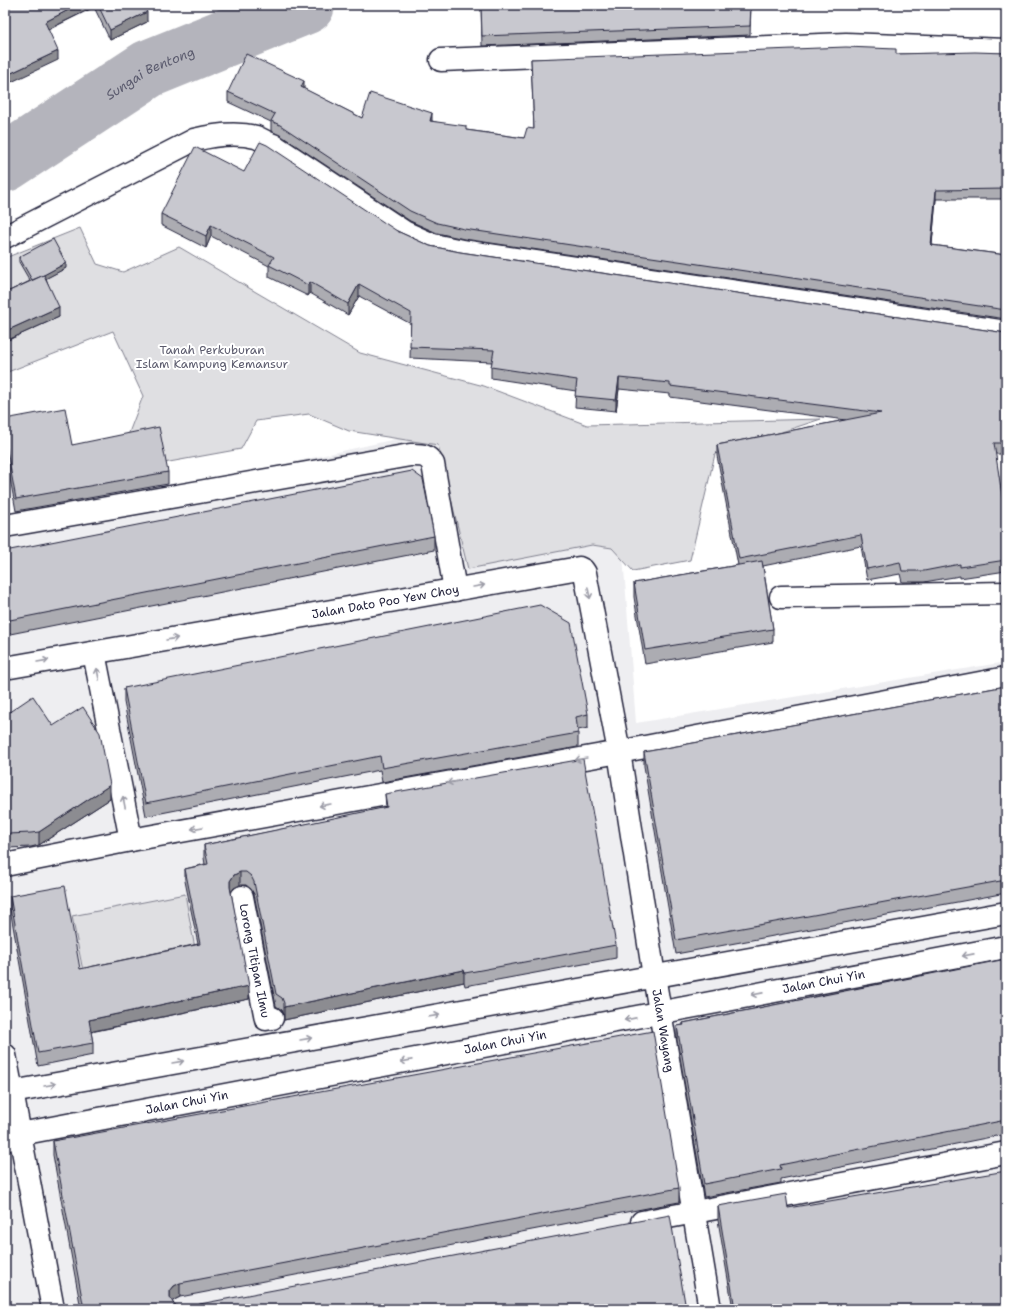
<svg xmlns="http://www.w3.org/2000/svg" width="1011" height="1314" viewBox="0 0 1011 1314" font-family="'Shantell Sans',sans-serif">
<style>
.built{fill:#eeeef1}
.green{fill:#dfdfe2;stroke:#80808e}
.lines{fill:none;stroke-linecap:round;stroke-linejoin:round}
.river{stroke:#b4b4bc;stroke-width:58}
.minor-casing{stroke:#22223b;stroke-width:25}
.minor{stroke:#fff;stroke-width:22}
.wall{fill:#acacb2;stroke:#22223b}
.shaded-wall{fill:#8c8c91;stroke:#22223b}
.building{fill:#c8c8cf;stroke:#22223b}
.oneway{stroke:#9c9ca7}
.labels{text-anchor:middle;stroke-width:4;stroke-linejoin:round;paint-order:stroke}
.park-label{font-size:12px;fill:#5b5b6d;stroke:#fff}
.street-label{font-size:12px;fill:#22223b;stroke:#fff}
.water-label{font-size:13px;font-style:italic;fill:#5c5c6f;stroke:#fff}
</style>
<rect width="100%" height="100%" fill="#fff"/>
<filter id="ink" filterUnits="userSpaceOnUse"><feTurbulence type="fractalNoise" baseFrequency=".025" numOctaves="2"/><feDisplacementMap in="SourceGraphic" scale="8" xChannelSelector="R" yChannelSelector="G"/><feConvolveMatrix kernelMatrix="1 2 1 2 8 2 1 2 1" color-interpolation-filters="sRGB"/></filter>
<g filter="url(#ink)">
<path class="built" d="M 449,427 L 615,453 L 636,723 L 1006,662 L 1006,1309 L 5,1309 L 5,527 Z"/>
<g class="green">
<path d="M 80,228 L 97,264 L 123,272 L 179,247 L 360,353 L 484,386 L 587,425 L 821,419 L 715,454 L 690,560 L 633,571 L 612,548 L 592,545 L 468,569 L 438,445 L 349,431 L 309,414 L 256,421 L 241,449 L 114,472 L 143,396 L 113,331 L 5,373 L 5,258 Z"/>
<path d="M 185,894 L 196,954 L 84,976 L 72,916 Z"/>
</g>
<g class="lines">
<path class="river" id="s1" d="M 5,163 L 148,69 L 306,5"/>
<g class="minor-casing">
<g id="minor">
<path d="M 441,60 L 846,44 L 1006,50"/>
<path d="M 5,237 L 194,140 C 214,135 235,132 256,137 C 261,139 267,143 273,145 L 404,232 L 433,245 L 462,251 L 1006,332"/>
<path d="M 5,526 L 410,455 C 421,455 427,454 433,464 L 455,590"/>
<path d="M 781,597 L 1006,593"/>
<path d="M 94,653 L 131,840"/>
<path id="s2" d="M 5,668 L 579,568 L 583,570 L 585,573 L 619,752 L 654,976 L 710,1309"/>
<path d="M 5,865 L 131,840 L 619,752 L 1006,678"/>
<path id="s3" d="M 242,897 L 266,1019 L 272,1018"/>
<path d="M 5,1055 L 53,1309"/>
<path d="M 12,1092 L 1006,913"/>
<path id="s4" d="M 5,1140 L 20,1134 L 1006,947"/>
<path d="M 642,1222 L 1006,1153"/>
</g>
</g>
<use href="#minor" class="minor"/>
</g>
<g class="wall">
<path d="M 5,5 L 143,5 L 147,22 L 110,40 L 94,7 L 48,30 L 58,60 Z"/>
<path d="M 481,5 L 751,5 L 750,35 L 482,46 Z"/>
<path d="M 1006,53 L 1006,199 L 936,199 L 932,245 L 1006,255 L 1006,319 L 464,239 L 437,233 L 410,221 L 280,135 L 271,131 L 271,122 L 228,102 L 228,92 L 304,89 L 362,118 L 432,121 L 466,130 L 524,138 L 534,129 L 531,59 L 896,54 Z"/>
<path d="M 244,172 L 397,231 L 430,246 L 460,252 L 1006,333 L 1006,454 L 995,454 L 1006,521 L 1006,571 L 960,578 L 960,576 L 924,582 L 902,582 L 900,574 L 867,580 L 861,546 L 763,566 L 773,629 L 773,642 L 645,664 L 634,597 L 634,583 L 738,565 L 717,456 L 717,445 L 846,420 L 670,397 L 670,394 L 619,389 L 616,411 L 575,407 L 576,391 L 491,378 L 491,367 L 492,362 L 410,358 L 411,324 L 359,296 L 348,315 L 310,293 L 308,296 L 269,277 L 269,266 L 211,236 L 206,248 L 161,225 L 161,214 Z"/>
<path d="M 19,257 L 66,268 L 46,278 L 59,317 L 8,340 L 5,334 L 5,293 L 30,281 L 19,262 Z"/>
<path d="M 5,419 L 72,445 L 168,472 L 168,484 L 16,511 L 5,451 Z"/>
<path d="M 434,536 L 434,550 L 5,635 L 5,551 Z"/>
<path d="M 1006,686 L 1006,893 L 676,954 L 644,766 L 644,752 Z"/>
<path d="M 124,688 L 588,714 L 588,728 L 578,730 L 578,747 L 382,782 L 380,770 L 146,816 L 124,702 Z"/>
<path d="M 5,715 L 53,726 L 110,799 L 39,845 L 31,847 L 8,848 L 5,844 Z"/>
<path d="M 385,794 L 616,945 L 616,958 L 465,986 L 464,982 L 284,1020 L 284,1015 L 282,1010 L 276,1006 L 254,894 L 251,889 L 246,885 L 240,885 L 234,888 L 231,892 L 249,999 L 91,1032 L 93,1043 L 93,1055 L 38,1066 L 10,909 L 10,896 L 80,969 L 198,944 L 185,881 L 185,869 L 205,864 L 204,858 L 204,845 L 386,808 Z"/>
<path d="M 1006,959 L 1006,1134 L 781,1179 L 781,1183 L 704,1197 L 677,1040 L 677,1026 L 683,1025 L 683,1023 Z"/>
<path d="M 53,1141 L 679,1188 L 679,1202 L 180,1297 L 174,1300 L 172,1302 L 173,1303 L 178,1307 L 686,1309 L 81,1309 L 53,1155 Z"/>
<path d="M 718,1206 L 788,1208 L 1006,1309 L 733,1309 L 718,1220 Z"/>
</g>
<g class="shaded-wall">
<path d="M 78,5 L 94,5 L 94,7 L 45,31 L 45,22 Z"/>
<path d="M 147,12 L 147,22 L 110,40 L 110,30 Z"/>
<path d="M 58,51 L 58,60 L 5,85 L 5,76 Z"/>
<path d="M 304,81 L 304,91 L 301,87 Z"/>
<path d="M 432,113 L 432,122 L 430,121 Z"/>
<path d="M 936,190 L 936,199 L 931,254 L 931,245 Z"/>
<path d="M 211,225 L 211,236 L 206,248 L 206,236 Z"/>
<path d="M 66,263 L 66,268 L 32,286 L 32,281 Z"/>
<path d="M 310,282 L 310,293 L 308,296 L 308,285 Z"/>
<path d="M 359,284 L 359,296 L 348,315 L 348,304 Z"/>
<path d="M 59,307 L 59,317 L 8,340 L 8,330 Z"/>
<path d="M 619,378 L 619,389 L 616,411 L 616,400 Z"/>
<path d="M 110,785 L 110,799 L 39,845 L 39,832 Z"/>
<path d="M 240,872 L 240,885 L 234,888 L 230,893 L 230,899 L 230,881 L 234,875 Z"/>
<path d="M 464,970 L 464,982 L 284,1020 L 284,1007 Z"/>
<path d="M 249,986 L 249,999 L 89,1032 L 89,1020 Z"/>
<path d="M 180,1283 L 180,1297 L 174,1300 L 170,1305 L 170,1309 L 170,1291 L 174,1286 Z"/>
</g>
<g class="building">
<path d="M 5,5 L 78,5 L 45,22 L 58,51 L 5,76 Z"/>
<path d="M 98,5 L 143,5 L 147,12 L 110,30 Z"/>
<path d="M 481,5 L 751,5 L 750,26 L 482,36 Z"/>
<path d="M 846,47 L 896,49 L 896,54 L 975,52 L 1006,53 L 1006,189 L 936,190 L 931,245 L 1006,255 L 1006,310 L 464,229 L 437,223 L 410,211 L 280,125 L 271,121 L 275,114 L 228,92 L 246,54 L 304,81 L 301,87 L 362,118 L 370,93 L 432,113 L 430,121 L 466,126 L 466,130 L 524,138 L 527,128 L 534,129 L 531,59 Z"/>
<path d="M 260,142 L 267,145 L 397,231 L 430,246 L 460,252 L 1006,333 L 1006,443 L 994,443 L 1006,521 L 1006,560 L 960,567 L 960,564 L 924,571 L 902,571 L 900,562 L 867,569 L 861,535 L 739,559 L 717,445 L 881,413 L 670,386 L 670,383 L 619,378 L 616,400 L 575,396 L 577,380 L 491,367 L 494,350 L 410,347 L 411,313 L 359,284 L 348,304 L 310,282 L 308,285 L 269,265 L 274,257 L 211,225 L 206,236 L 161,214 L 195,147 L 244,172 Z"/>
<path d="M 53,239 L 66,263 L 42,276 L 32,280 L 19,257 Z"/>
<path d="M 44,275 L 59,307 L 8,330 L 5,324 L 5,293 Z"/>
<path d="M 65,408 L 72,445 L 159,427 L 168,472 L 16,499 L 5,439 L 5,419 Z"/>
<path d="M 412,471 L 423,479 L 434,536 L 5,621 L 5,551 Z"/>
<path d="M 762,561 L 773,629 L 645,650 L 634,583 Z"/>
<path d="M 540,605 L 571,623 L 588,714 L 576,717 L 578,733 L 382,768 L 380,756 L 146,803 L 124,688 Z"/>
<path d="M 1006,686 L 1006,880 L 676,940 L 644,752 Z"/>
<path d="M 33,696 L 53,726 L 83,707 L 100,733 L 110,785 L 39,832 L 31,833 L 8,834 L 5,830 L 5,715 Z"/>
<path d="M 583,759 L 616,945 L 465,973 L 464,970 L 284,1007 L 284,1003 L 282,998 L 276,994 L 254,882 L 251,876 L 246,872 L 240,872 L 234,875 L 230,881 L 230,887 L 249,986 L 89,1020 L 93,1043 L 38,1053 L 10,896 L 65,886 L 80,969 L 200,944 L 185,869 L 208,864 L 204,845 L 387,807 L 385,794 Z"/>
<path d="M 1006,959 L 1006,1120 L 780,1165 L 781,1169 L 704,1184 L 677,1026 L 684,1025 L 683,1023 Z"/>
<path d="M 653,1031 L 679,1188 L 180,1283 L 174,1286 L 170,1291 L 170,1297 L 173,1303 L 178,1307 L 184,1307 L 670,1215 L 686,1309 L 84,1309 L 53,1141 Z"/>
<path d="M 1006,1171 L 1006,1309 L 735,1309 L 718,1206 L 786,1194 L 788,1208 Z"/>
</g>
<defs><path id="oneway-shaft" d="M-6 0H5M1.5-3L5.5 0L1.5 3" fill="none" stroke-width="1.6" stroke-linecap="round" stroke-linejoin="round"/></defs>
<g class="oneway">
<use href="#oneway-shaft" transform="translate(479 586) rotate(-10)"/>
<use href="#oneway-shaft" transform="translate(589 593) rotate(79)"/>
<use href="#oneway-shaft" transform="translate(172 639) rotate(-10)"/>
<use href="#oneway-shaft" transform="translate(43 661) rotate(-10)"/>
<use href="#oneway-shaft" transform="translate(98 674) rotate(-101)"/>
<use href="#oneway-shaft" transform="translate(581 759) rotate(170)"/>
<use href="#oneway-shaft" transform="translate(453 782) rotate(170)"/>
<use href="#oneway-shaft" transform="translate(124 802) rotate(-101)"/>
<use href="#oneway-shaft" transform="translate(325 805) rotate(170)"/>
<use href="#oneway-shaft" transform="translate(197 828) rotate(170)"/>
<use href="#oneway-shaft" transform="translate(968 955) rotate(169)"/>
<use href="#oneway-shaft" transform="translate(757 994) rotate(169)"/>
<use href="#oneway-shaft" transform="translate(434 1016) rotate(-10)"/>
<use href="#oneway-shaft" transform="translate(630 1019) rotate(169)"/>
<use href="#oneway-shaft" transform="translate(306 1039) rotate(-10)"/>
<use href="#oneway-shaft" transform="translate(406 1061) rotate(169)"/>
<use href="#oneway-shaft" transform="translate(178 1062) rotate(-10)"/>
<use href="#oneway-shaft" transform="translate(50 1085) rotate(-10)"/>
</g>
</g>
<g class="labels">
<g class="park-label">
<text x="212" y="354">Tanah Perkuburan<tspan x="212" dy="14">Islam Kampung Kemansur</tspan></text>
</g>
<g class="street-label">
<text dy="4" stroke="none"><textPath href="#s2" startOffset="386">Jalan Dato Poo Yew Choy</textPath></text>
<text dy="4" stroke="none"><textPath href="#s3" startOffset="65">Lorong Titipan Ilmu</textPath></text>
<text dy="4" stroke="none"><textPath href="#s4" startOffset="834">Jalan Chui Yin</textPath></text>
<text dy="4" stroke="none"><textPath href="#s2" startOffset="1055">Jalan Wayang</textPath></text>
<text dy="4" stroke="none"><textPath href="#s4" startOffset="510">Jalan Chui Yin</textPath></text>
<text dy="4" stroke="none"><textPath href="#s4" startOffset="186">Jalan Chui Yin</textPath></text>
</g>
<g class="water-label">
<text dy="5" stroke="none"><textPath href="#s1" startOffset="171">Sungai Bentong</textPath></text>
</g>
</g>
<rect width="1011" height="1314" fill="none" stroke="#fff" stroke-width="20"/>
<rect x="10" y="10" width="991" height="1294" fill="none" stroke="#22223b" stroke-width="1.5" filter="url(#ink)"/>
</svg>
